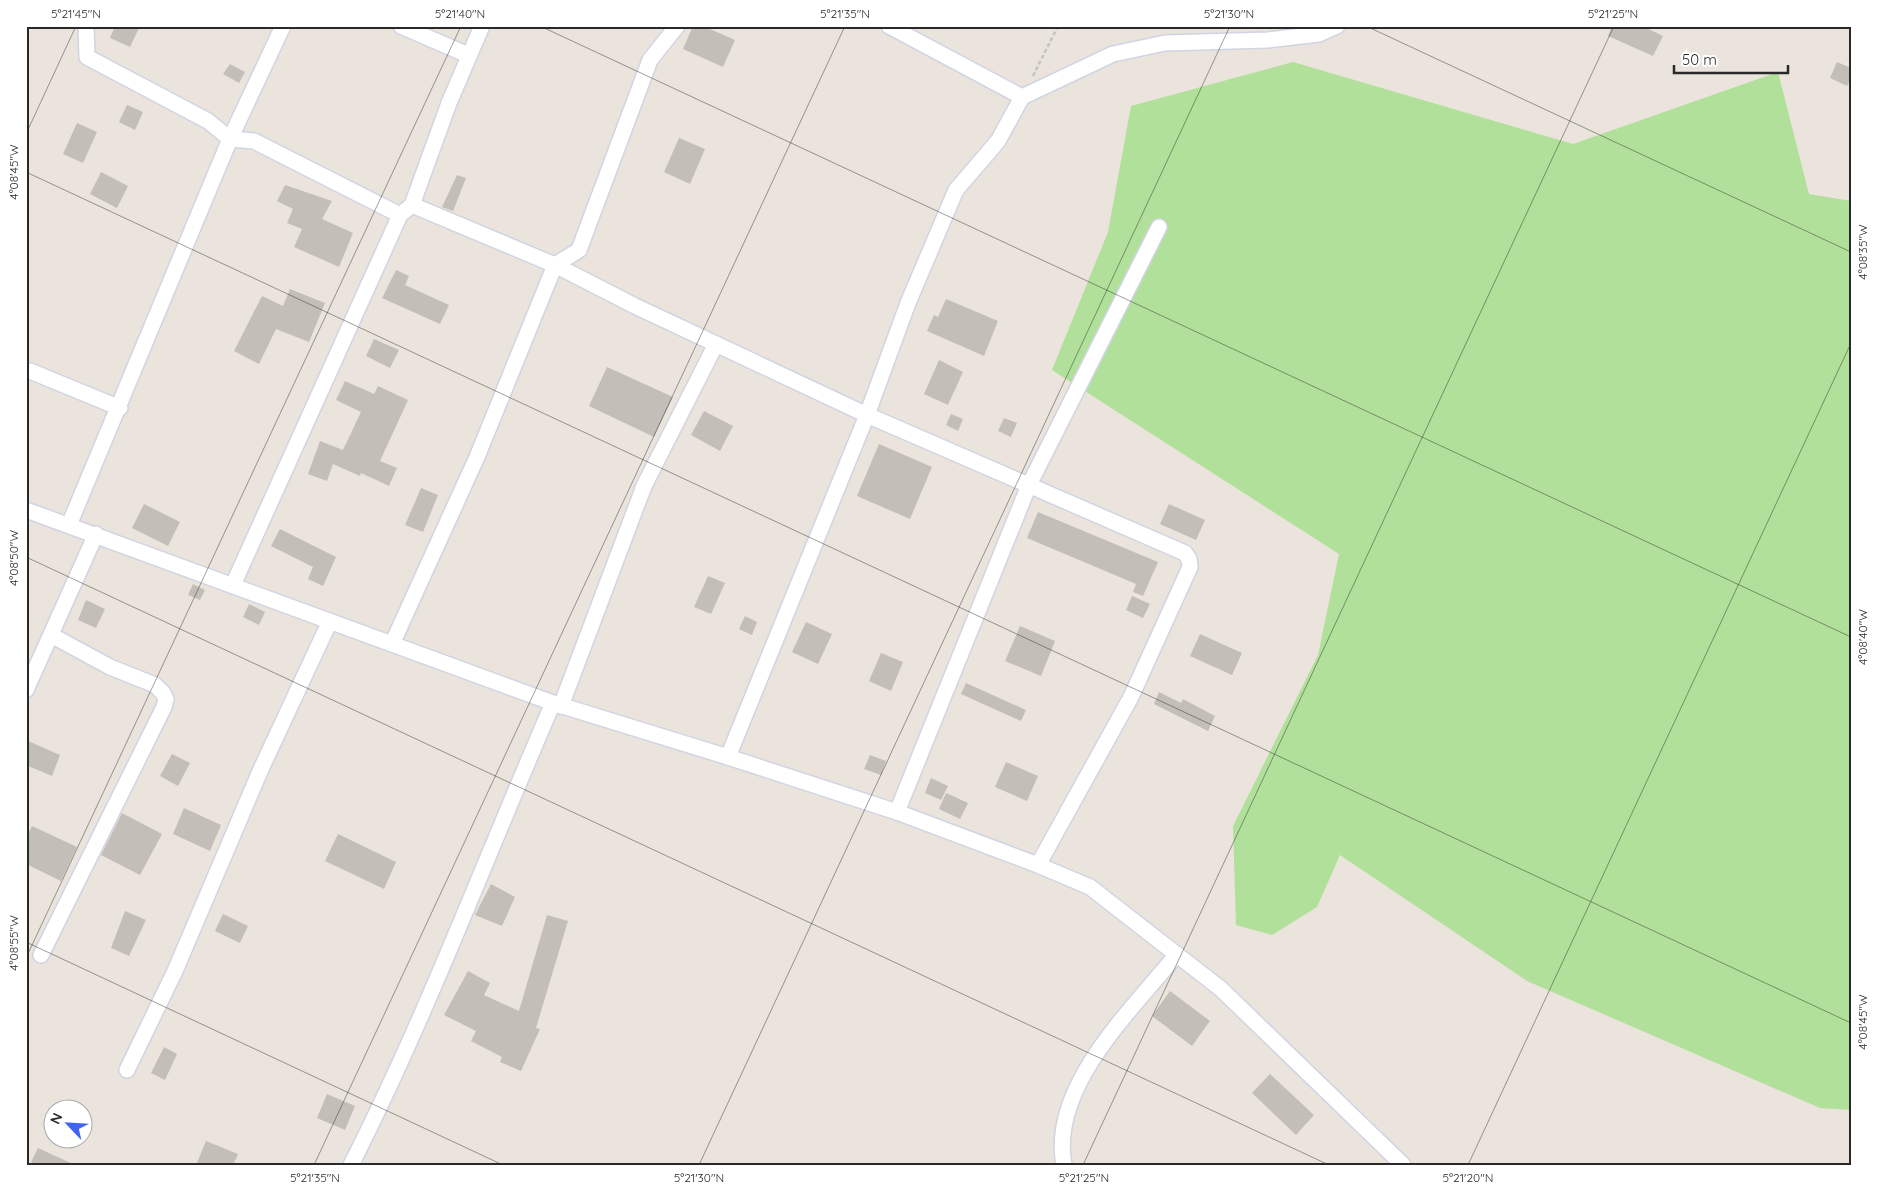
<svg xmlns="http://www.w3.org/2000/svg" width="1877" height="1191" viewBox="0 0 1877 1191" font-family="Quicksand,sans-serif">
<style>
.green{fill:#b1e09a}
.building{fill:#c3beb8}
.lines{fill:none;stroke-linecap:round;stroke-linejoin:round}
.minor-casing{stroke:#d1d4e2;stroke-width:18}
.path{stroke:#c3c3c3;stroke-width:2.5;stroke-dasharray:4 2.5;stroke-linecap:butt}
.minor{stroke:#fff;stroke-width:15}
.ticks{fill:none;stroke:#292929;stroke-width:1;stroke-opacity:0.45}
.neatline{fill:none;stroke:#292929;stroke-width:2}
.ticks-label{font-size:12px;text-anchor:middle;fill:#292929}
</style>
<rect width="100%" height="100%" fill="#ebe4dc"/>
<path class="green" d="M 1293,62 L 1573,144 L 1778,72 L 1809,194 L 1851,201 L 1851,1110 L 1820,1108 L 1527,981 L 1340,855 L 1317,907 L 1272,935 L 1236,925 L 1233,826 L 1318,655 L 1339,554 L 1052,370 L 1108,232 L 1131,106 Z"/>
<g class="building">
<path d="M 115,26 L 140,26 L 130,47 L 110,38 Z"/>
<path d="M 693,26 L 703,26 L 735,40 L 723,67 L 683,49 Z"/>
<path d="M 1612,26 L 1642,26 L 1663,36 L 1653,56 L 1608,36 Z"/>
<path d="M 1837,62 L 1851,68 L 1851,79 L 1847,86 L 1830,78 Z"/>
<path d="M 230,64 L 245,72 L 239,83 L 223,74 Z"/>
<path d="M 127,105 L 143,112 L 135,130 L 119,122 Z"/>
<path d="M 77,123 L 97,132 L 83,163 L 63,154 Z"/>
<path d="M 679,138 L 705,149 L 690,184 L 664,172 Z"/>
<path d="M 101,172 L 128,186 L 117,208 L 90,194 Z"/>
<path d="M 457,175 L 466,178 L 453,211 L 442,207 Z"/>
<path d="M 285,185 L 332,201 L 322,219 L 353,233 L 339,267 L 294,247 L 302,229 L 287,223 L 293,209 L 277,201 Z"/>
<path d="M 396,270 L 409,276 L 405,285 L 449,305 L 440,324 L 382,298 Z"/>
<path d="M 290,289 L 325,303 L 309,342 L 276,329 L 259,364 L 234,351 L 262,296 L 283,306 Z"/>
<path d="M 946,299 L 998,321 L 984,356 L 927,331 L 934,315 L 938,317 Z"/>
<path d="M 374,339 L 399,350 L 390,368 L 366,356 Z"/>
<path d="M 939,360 L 963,372 L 948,405 L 924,394 Z"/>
<path d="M 607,367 L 673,397 L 654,437 L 589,406 Z"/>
<path d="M 345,381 L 374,394 L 378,386 L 408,400 L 380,461 L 397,468 L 389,486 L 361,473 L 360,476 L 333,464 L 327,481 L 308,474 L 320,441 L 343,450 L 361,412 L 336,400 Z"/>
<path d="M 704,411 L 733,426 L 720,451 L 691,435 Z"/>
<path d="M 951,414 L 963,419 L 958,431 L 946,425 Z"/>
<path d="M 1004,418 L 1017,423 L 1011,437 L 998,431 Z"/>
<path d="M 879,444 L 932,467 L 910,519 L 857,496 Z"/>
<path d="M 421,488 L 438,495 L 423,532 L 405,525 Z"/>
<path d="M 144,504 L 180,522 L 168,546 L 132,528 Z"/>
<path d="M 1169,504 L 1205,520 L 1196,540 L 1160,524 Z"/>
<path d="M 1038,512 L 1158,562 L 1143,596 L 1133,592 L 1136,584 L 1027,538 Z"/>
<path d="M 280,529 L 336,557 L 323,586 L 308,579 L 313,567 L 271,546 Z"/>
<path d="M 708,576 L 725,583 L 711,614 L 694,607 Z"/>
<path d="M 193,584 L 205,590 L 200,600 L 188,595 Z"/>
<path d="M 1132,596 L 1150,604 L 1143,618 L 1126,610 Z"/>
<path d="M 86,600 L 105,609 L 96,628 L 78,620 Z"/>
<path d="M 249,604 L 265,612 L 259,625 L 243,617 Z"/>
<path d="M 745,616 L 757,622 L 752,635 L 739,629 Z"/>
<path d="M 806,622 L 832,634 L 818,664 L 792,652 Z"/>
<path d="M 1020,626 L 1055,641 L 1041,676 L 1005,661 Z"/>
<path d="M 1200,634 L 1242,653 L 1232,675 L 1190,656 Z"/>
<path d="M 881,653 L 903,662 L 891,691 L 869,681 Z"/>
<path d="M 966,683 L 1026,710 L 1021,721 L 961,694 Z"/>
<path d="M 1159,692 L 1181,703 L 1183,699 L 1215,716 L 1208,731 L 1154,704 Z"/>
<path d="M 26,740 L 60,755 L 52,776 L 26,765 Z"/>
<path d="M 172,754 L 190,763 L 178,786 L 160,776 Z"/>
<path d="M 870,755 L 886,761 L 881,775 L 864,769 Z"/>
<path d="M 1006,762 L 1038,776 L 1027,801 L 995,787 Z"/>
<path d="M 931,778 L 948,786 L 941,800 L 925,793 Z"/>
<path d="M 946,793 L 968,803 L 960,819 L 939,809 Z"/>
<path d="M 184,808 L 221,825 L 210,851 L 173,834 Z"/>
<path d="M 122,813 L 162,834 L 140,875 L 101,855 Z"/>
<path d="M 32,826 L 77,847 L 61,881 L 26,864 L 26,838 Z"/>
<path d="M 338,834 L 396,862 L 384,889 L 325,861 Z"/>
<path d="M 491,884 L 515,897 L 502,926 L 475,915 Z"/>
<path d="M 125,911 L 146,920 L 129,956 L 111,948 Z"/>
<path d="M 223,914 L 248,926 L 240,943 L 215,931 Z"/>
<path d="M 547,915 L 568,921 L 536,1028 L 540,1029 L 521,1071 L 500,1062 L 502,1057 L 471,1041 L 476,1031 L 444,1015 L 468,971 L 490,983 L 484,995 L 519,1011 Z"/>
<path d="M 1170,991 L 1210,1021 L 1192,1046 L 1152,1016 Z"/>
<path d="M 164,1047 L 177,1054 L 165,1080 L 151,1073 Z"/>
<path d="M 1270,1074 L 1314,1115 L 1296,1135 L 1252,1093 Z"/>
<path d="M 327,1094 L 355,1106 L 345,1130 L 317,1118 Z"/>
<path d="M 206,1141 L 238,1154 L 233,1165 L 196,1165 Z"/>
<path d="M 38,1148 L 75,1165 L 38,1165 L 31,1162 Z"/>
</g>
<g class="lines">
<g class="minor-casing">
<g id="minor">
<path d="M 86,26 L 87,57 L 208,121 L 230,139 L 254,141 L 400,215"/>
<path d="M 401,26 L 468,55"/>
<path d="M 889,26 L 1022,97"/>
<path d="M 412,205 L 555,265 L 635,306 L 867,415 L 1185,553 L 1189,559 L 1190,567 L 1131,697 L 1038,865"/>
<path d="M 30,371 L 120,408"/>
<path d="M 26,510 L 553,703 L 728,757 L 897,812 L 1038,865 L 1090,887 L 1221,989 L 1403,1165"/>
<path d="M 69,525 L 230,139 L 283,26"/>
<path d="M 233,585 L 400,215 L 412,205 L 449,103 L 482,26"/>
<path d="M 392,644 L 477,457 L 555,265 L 579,250 L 650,60 L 677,26"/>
<path d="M 26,690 L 96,534"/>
<path d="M 561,706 L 644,486 L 716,344"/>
<path d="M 728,757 L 867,415 L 908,303 L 956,190 L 998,141 L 1022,97 L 1113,54 L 1165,43 L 1268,40 L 1319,34 L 1337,26"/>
<path d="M 897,812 L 1029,485 L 1159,227"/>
<path d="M 41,955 L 164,707 L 166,699 L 163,693 L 155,685 L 110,667 L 51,635"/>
<path d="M 127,1070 L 175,971 L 261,769 L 330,621"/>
<path d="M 351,1165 C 427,1015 486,857 553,703"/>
<path d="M 1064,1165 C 1049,1087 1132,1010 1177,954"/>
</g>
</g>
<path class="path" d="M 1033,76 L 1058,26"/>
<use href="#minor" class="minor"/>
</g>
<path class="ticks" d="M 540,26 L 1851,637M 1366,26 L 1851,252M 26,134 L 76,26M 26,172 L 1851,1023M 26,557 L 1329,1165M 26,942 L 503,1165M 26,958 L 461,26M 314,1165 L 845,26M 699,1165 L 1230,26M 1083,1165 L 1614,26M 1468,1165 L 1851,343"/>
<rect width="1877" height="1191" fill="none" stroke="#ffffff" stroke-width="55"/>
<g transform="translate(68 1124) rotate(295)"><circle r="24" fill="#ffffff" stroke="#a9a9a9"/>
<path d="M0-4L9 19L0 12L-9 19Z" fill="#4262f2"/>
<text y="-8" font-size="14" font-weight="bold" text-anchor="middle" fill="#292929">N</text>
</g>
<path d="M1674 65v8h114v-8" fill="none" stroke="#292929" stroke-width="2.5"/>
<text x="1682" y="65" font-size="15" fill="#292929" stroke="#ffffff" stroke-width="4" paint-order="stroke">50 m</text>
<rect x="28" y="28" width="1822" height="1136" class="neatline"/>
<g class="ticks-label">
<text x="76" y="18">5°21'45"N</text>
<text x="460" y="18">5°21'40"N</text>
<text x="845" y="18">5°21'35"N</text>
<text x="1229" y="18">5°21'30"N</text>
<text x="1613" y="18">5°21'25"N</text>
<text transform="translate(14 172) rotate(-90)" y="4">4°08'45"W</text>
<text transform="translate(1863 252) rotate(-90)" y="4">4°08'35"W</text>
<text transform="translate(14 558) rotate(-90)" y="4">4°08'50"W</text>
<text transform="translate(1863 637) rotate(-90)" y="4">4°08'40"W</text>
<text transform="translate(14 943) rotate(-90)" y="4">4°08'55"W</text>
<text transform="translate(1863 1022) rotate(-90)" y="4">4°08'45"W</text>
<text x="315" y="1182">5°21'35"N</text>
<text x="699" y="1182">5°21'30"N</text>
<text x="1084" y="1182">5°21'25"N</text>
<text x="1468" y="1182">5°21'20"N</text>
</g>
</svg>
